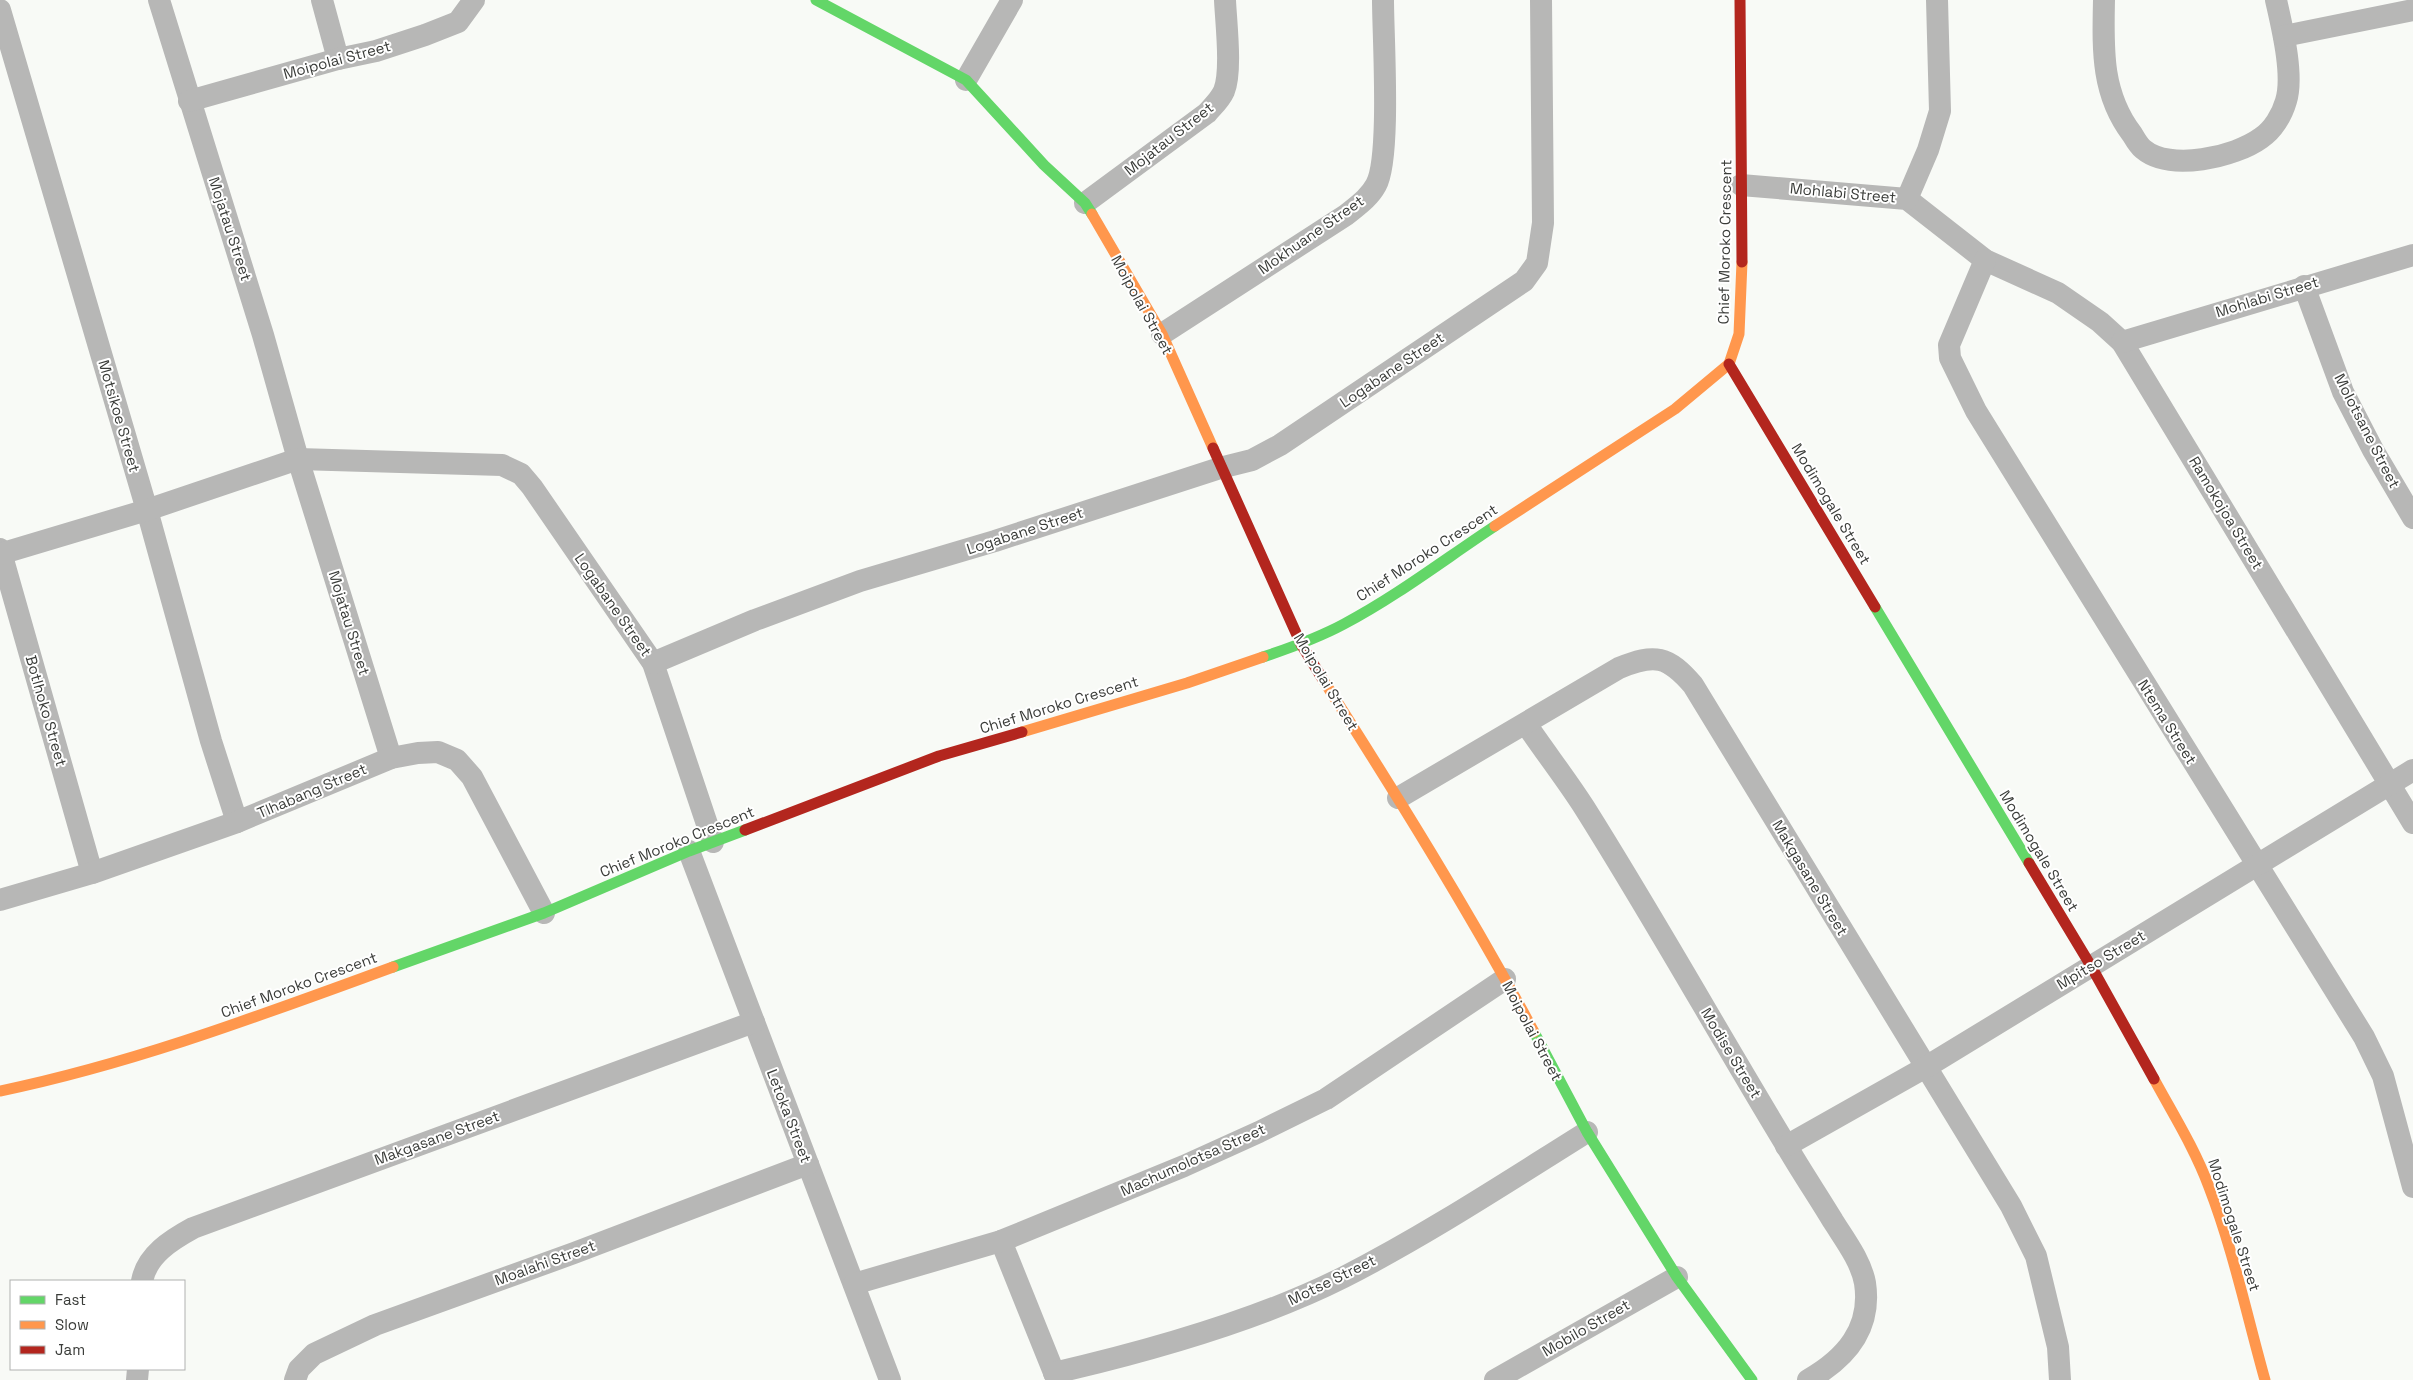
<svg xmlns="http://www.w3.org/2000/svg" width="2413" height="1380" viewBox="0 0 2413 1380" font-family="'Space Grotesk',sans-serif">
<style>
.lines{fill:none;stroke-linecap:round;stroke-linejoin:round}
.street{stroke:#b7b7b6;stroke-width:22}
.fast{stroke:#63d668;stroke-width:11}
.slow{stroke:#ff974d;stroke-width:11}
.jam{stroke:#b3261e;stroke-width:11}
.labels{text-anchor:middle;stroke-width:4;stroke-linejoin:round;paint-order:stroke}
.street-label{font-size:15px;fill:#3a3c39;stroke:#fff}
</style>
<rect width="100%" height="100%" fill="#f8faf6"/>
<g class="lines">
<g class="street">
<path d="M 159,0 L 263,335 L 298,459 L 391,758"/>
<path d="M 322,0 L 338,59"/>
<path d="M 2104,0 C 2103,49 2101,93 2132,134 C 2135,139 2139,146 2143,149 C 2170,172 2235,157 2261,138 C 2273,130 2282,115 2286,101 C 2294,75 2282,27 2276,0"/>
<path d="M 0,10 L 147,510 L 211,741 L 237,822"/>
<path d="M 2284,36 L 2413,10"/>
<path d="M 966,80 L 1012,0"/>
<path d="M 189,101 L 338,59 L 376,51 L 425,35 L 458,22 L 474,0"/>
<path d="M 1741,185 L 1907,199 L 1985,260 L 2058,293 L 2100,322 L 2122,342 L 2413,823"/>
<path d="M 1907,199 L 1928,150 L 1940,111 L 1937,0"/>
<path d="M 1085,203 L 1207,113 C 1213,106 1220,100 1224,91 C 1232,71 1226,23 1225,0"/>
<path d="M 1985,260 L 1949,345 L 1950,358 L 1976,411 L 2364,1037 L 2383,1076 L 2413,1187"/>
<path d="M 2304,286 L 2343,392 L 2373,450 L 2413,518"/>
<path d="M 1162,334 L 1346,215 C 1357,206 1369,198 1376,185 C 1391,158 1383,37 1383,0"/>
<path d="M 2122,342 L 2413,255"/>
<path d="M 0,549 L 92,873"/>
<path d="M 0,554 L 147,510 L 298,459 L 502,465 L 521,474 L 532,487 L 653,663 L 713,842"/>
<path d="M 653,663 L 755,620 L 860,581 L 995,541 L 1220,468 L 1252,460 L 1280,445 L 1524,281 L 1537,263 L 1543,223 L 1541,0"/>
<path d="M 1526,724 C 1545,752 1566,779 1584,807 C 1654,918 1718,1033 1786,1145 C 1801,1171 1818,1196 1833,1221 C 1845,1240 1861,1261 1865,1283 C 1872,1329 1845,1359 1808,1380"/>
<path d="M 1398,798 L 1619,668 C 1655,653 1668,656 1693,685 L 2011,1206 L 2036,1256 L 2058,1347 L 2060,1380"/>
<path d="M 689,851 L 890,1380"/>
<path d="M 0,900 L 92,873 L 237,822 L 391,758 L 418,753 L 438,752 L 457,760 L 472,777 L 544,913"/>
<path d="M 1786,1146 L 1926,1067 L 2413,770"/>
<path d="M 1001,1241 L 1057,1380"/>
<path d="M 142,1281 C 147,1255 171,1240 193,1228 L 754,1022"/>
<path d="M 854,1284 L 1001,1241 L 1184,1166 L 1259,1132 L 1326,1099 L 1505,979"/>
<path d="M 1054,1373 C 1149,1351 1257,1321 1344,1277 C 1428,1234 1507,1182 1587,1132"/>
<path d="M 137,1380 L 138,1369"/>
<path d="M 295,1380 L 299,1369 L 314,1354 L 375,1325 L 574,1253 L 808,1164"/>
<path d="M 1495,1380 L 1677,1277"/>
</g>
<g class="fast">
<path d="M 816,0 L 966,80 L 1044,165 L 1085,203 L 1092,214"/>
<path d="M 1875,607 L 2029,863"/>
<path d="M 1263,657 C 1290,648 1318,638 1344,624 C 1397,596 1445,559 1495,526"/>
<path d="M 393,967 L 544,913 L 689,851 L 745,830"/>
<path d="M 1534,1032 L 1587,1132 L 1677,1277 L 1752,1380"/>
</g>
<g class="slow">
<path d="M 1092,214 L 1162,334 L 1213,448"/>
<path d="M 1495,526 L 1675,409 L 1729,364 L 1739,334 L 1742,262"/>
<path d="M 1322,678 C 1396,794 1469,911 1534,1032"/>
<path d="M 1022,732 L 1187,683 L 1263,657"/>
<path d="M 2154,1079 C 2173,1114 2195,1149 2209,1187 C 2233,1249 2247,1316 2265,1380"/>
<path d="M 0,1091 C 135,1063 264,1014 393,967"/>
</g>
<g class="jam">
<path d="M 1740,0 L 1742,262"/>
<path d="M 1729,364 L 1875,607"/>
<path d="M 1213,448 L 1301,644 L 1322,678"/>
<path d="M 745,830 L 939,756 L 1022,732"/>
<path d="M 2029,863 L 2091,966 L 2154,1079"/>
</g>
</g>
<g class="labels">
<g class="street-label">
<text transform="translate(337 60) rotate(-15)" y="5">Moipolai Street</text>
<text transform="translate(1169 139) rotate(-38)" y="5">Mojatau Street</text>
<text transform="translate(1843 193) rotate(5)" y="5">Mohlabi Street</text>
<text transform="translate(230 229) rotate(72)" y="5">Mojatau Street</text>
<text transform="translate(1311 235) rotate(-35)" y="5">Mokhuane Street</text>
<text transform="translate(1725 242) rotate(-89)" y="5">Chief Moroko Crescent</text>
<text transform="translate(2267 297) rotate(-17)" y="5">Mohlabi Street</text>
<text transform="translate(1142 305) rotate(61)" y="5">Moipolai Street</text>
<text transform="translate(1392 370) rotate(-34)" y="5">Logabane Street</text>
<text transform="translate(119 416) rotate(74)" y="5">Motsikoe Street</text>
<text transform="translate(2367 431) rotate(63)" y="5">Molotsane Street</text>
<text transform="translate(1831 504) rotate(59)" y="5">Modimogale Street</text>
<text transform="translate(2226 513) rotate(59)" y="5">Ramokojoa Street</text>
<text transform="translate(1025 531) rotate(-18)" y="5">Logabane Street</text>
<text transform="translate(1427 553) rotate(-33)" y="5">Chief Moroko Crescent</text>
<text transform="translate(613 605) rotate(55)" y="5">Logabane Street</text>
<text transform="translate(349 623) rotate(73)" y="5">Mojatau Street</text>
<text transform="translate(1326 682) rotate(59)" y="5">Moipolai Street</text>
<text transform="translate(1059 705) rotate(-17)" y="5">Chief Moroko Crescent</text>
<text transform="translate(46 711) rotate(74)" y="5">Botlhoko Street</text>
<text transform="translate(2167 722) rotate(58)" y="5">Ntema Street</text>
<text transform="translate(312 791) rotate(-23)" y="5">Tlhabang Street</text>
<text transform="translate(677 842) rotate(-22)" y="5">Chief Moroko Crescent</text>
<text transform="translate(2039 851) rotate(59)" y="5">Modimogale Street</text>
<text transform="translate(1810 878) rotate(59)" y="5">Makgasane Street</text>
<text transform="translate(2101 960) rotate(-31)" y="5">Mpitso Street</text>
<text transform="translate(299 985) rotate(-20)" y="5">Chief Moroko Crescent</text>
<text transform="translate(1532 1031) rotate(62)" y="5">Moipolai Street</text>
<text transform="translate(1731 1053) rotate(59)" y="5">Modise Street</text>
<text transform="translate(789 1116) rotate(69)" y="5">Letoka Street</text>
<text transform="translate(437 1138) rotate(-20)" y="5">Makgasane Street</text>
<text transform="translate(1193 1160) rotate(-24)" y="5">Machumolotsa Street</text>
<text transform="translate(2234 1225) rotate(72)" y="5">Modimogale Street</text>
<text transform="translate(545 1263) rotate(-20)" y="5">Moalahi Street</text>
<text transform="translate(1332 1280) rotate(-26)" y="5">Motse Street</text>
<text transform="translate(1586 1328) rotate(-30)" y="5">Mobilo Street</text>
</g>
</g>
<rect x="10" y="1280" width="175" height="90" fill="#ffffff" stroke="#b0b1b0"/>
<rect x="20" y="1296" width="25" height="8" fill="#63d668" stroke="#b0b1b0"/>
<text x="55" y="1305" font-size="15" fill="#3a3c39">Fast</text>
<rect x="20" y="1321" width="25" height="8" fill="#ff974d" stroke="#b0b1b0"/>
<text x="55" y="1330" font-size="15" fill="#3a3c39">Slow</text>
<rect x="20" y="1346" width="25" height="8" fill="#b3261e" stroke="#b0b1b0"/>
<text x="55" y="1355" font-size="15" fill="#3a3c39">Jam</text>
</svg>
